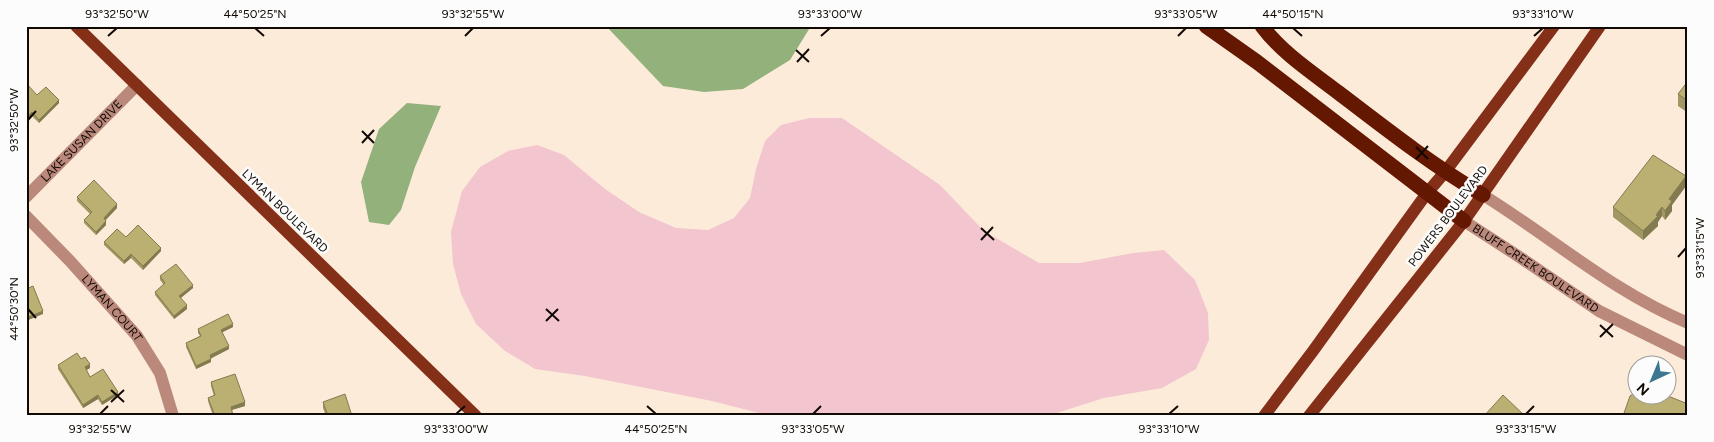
<svg xmlns="http://www.w3.org/2000/svg" width="1714" height="442" viewBox="0 0 1714 442" font-family="Figtree,sans-serif">
<style>
.green{fill:#f2c5cf}
.water{fill:#93b17b}
.lines{fill:none;stroke-linecap:round;stroke-linejoin:round}
.minor{stroke:#ba897b;stroke-width:12}
.major{stroke:#843019;stroke-width:12}
.highway{stroke:#641701;stroke-width:15}
.wall{fill:#a19762}
.shaded-wall{fill:#837b50}
.building{fill:#bbb072;stroke:#837b50}
.ticks{fill:none;stroke:#110a04;stroke-width:2}
.labels{text-anchor:middle;stroke-width:5;stroke-linejoin:round;paint-order:stroke}
.street-label{font-size:12px;fill:#110a04;stroke:#fcfcfc}
.neatline{fill:none;stroke:#110a04;stroke-width:2}
.ticks-label{font-size:12px;text-anchor:middle;fill:#110a04}
</style>
<rect width="100%" height="100%" fill="#fdebda"/>
<path class="green" d="M 809,118 L 842,118 L 940,185 L 984,231 L 1039,263 L 1080,263 L 1133,253 L 1164,250 L 1195,280 L 1208,313 L 1209,340 L 1196,369 L 1162,388 L 1104,398 L 1047,416 L 771,416 L 712,401 L 585,376 L 535,369 L 505,351 L 476,324 L 461,294 L 453,264 L 451,232 L 462,191 L 480,167 L 508,151 L 537,145 L 564,155 L 605,189 L 639,212 L 676,228 L 708,230 L 734,218 L 750,198 L 756,169 L 765,141 L 781,125 Z"/>
<g class="water">
<path d="M 606,26 L 811,26 L 790,60 L 743,89 L 704,92 L 663,86 Z"/>
<path d="M 407,103 L 441,106 L 415,167 L 401,210 L 389,225 L 369,222 L 361,182 L 379,129 Z"/>
</g>
<g class="lines">
<g class="minor">
<path d="M 1483,195 C 1551,237 1613,292 1688,323"/>
<path id="s1" d="M 26,197 L 137,85"/>
<path id="s2" d="M 26,216 L 70,261 L 137,336 L 160,373 L 173,416"/>
<path id="s3" d="M 1464,221 L 1518,256 L 1599,311 L 1688,355"/>
</g>
<g class="major">
<path d="M 76,26 L 476,416"/>
<path d="M 1264,416 L 1313,351 L 1427,193 L 1445,172 L 1554,26"/>
<path d="M 1309,416 L 1464,221 L 1600,26"/>
</g>
<g class="highway">
<path d="M 1206,26 L 1257,62 L 1464,221"/>
<path d="M 1262,26 C 1282,53 1313,73 1339,93 C 1386,129 1432,165 1483,195"/>
</g>
</g>
<g class="wall">
<path d="M 1688,81 L 1688,113 L 1678,106 L 1678,94 Z"/>
<path d="M 37,95 L 59,103 L 39,123 L 32,116 L 26,121 Z"/>
<path d="M 1686,186 L 1672,205 L 1672,211 L 1665,220 L 1662,216 L 1658,222 L 1658,226 L 1643,240 L 1613,217 L 1613,207 Z"/>
<path d="M 77,197 L 117,208 L 105,220 L 106,225 L 96,235 L 84,223 L 84,220 L 90,214 L 77,201 Z"/>
<path d="M 126,237 L 161,251 L 143,270 L 131,258 L 124,264 L 104,245 L 104,242 Z"/>
<path d="M 160,276 L 193,288 L 181,298 L 187,309 L 174,319 L 155,295 L 155,292 L 164,285 L 160,280 Z"/>
<path d="M 233,327 L 222,332 L 229,349 L 211,358 L 211,362 L 196,369 L 186,347 L 186,343 L 200,336 L 198,333 L 198,329 Z"/>
<path d="M 81,359 L 90,368 L 86,370 L 90,377 L 118,395 L 102,405 L 98,399 L 83,408 L 58,369 L 58,365 Z"/>
<path d="M 211,382 L 245,406 L 232,410 L 233,416 L 213,416 L 208,401 L 208,398 L 214,396 L 211,386 Z"/>
<path d="M 323,402 L 352,416 L 326,416 L 323,408 Z"/>
</g>
<g class="shaded-wall">
<path d="M 59,100 L 59,103 L 39,123 L 39,120 Z"/>
<path d="M 32,112 L 32,116 L 26,121 L 26,118 Z"/>
<path d="M 1686,176 L 1686,186 L 1672,205 L 1672,211 L 1665,220 L 1665,211 L 1669,199 Z"/>
<path d="M 117,204 L 117,208 L 104,222 L 104,218 Z"/>
<path d="M 1662,207 L 1662,216 L 1658,222 L 1658,226 L 1643,240 L 1643,231 Z"/>
<path d="M 106,221 L 106,225 L 96,235 L 96,232 Z"/>
<path d="M 161,248 L 161,251 L 143,270 L 143,266 Z"/>
<path d="M 131,254 L 131,258 L 124,264 L 124,261 Z"/>
<path d="M 193,285 L 193,288 L 179,299 L 179,296 Z"/>
<path d="M 187,305 L 187,309 L 174,319 L 174,316 Z"/>
<path d="M 43,311 L 43,314 L 26,321 L 26,318 Z"/>
<path d="M 233,324 L 233,327 L 221,333 L 221,330 Z"/>
<path d="M 229,346 L 229,349 L 210,359 L 210,355 Z"/>
<path d="M 211,359 L 211,362 L 196,369 L 196,366 Z"/>
<path d="M 90,364 L 90,368 L 85,371 L 85,367 Z"/>
<path d="M 118,392 L 118,395 L 102,405 L 102,402 Z"/>
<path d="M 98,395 L 98,399 L 83,408 L 83,405 Z"/>
<path d="M 245,402 L 245,406 L 231,410 L 231,407 Z"/>
</g>
<g class="building">
<path d="M 1688,81 L 1688,101 L 1678,94 Z"/>
<path d="M 26,83 L 37,95 L 46,87 L 59,100 L 39,120 L 32,112 L 26,118 Z"/>
<path d="M 1653,155 L 1686,176 L 1669,199 L 1672,201 L 1665,211 L 1662,207 L 1656,215 L 1658,216 L 1643,231 L 1613,207 Z"/>
<path d="M 94,180 L 117,204 L 104,218 L 106,221 L 96,232 L 84,220 L 92,212 L 77,197 Z"/>
<path d="M 138,225 L 161,248 L 143,266 L 131,254 L 124,261 L 104,242 L 117,229 L 126,237 Z"/>
<path d="M 176,264 L 193,285 L 179,296 L 187,305 L 174,316 L 155,292 L 165,283 L 160,276 Z"/>
<path d="M 33,286 L 43,311 L 26,318 L 26,289 Z"/>
<path d="M 228,314 L 233,324 L 221,330 L 229,346 L 210,355 L 211,359 L 196,366 L 186,343 L 201,336 L 198,329 Z"/>
<path d="M 77,353 L 81,359 L 85,357 L 90,364 L 85,367 L 90,377 L 103,369 L 118,392 L 102,402 L 98,395 L 83,405 L 58,365 Z"/>
<path d="M 235,374 L 245,402 L 231,407 L 233,416 L 215,416 L 208,398 L 215,395 L 211,382 Z"/>
<path d="M 1636,392 L 1636,394 L 1663,394 L 1688,404 L 1688,416 L 1623,416 L 1630,396 Z"/>
<path d="M 345,394 L 352,416 L 328,416 L 323,402 Z"/>
<path d="M 1503,395 L 1525,416 L 1484,416 Z"/>
</g>
<path class="ticks" d="M 255,28 L 264,36M 1293,28 L 1302,36M 108,36 L 117,28M 465,36 L 473,28M 821,36 L 830,28M 1178,36 L 1186,28M 1534,36 L 1543,28M 796,50 L 809,62M 797,62 L 809,49M 28,120 L 36,111M 362,131 L 374,143M 362,143 L 374,130M 1416,147 L 1428,159M 1416,159 L 1428,146M 981,228 L 994,240M 981,240 L 993,227M 1678,257 L 1686,248M 28,309 L 36,318M 546,309 L 559,321M 546,321 L 558,309M 1600,325 L 1613,337M 1600,337 L 1613,324M 111,390 L 124,402M 111,402 L 124,390M 647,406 L 656,414M 100,414 L 108,406M 456,414 L 465,406M 813,414 L 821,406M 1169,414 L 1178,406M 1526,414 L 1534,406"/>
<g class="labels">
<g class="street-label">
<text dy="4" stroke="none"><textPath href="#s1" startOffset="79">LAKE SUSAN DRIVE</textPath></text>
<text transform="translate(285 211) rotate(44)" y="4">LYMAN BOULEVARD</text>
<text transform="translate(1448 216) rotate(-53)" y="4">POWERS BOULEVARD</text>
<text dy="4" stroke="none"><textPath href="#s3" startOffset="86">BLUFF CREEK BOULEVARD</textPath></text>
<text dy="4" stroke="none"><textPath href="#s2" startOffset="126">LYMAN COURT</textPath></text>
</g>
</g>
<rect width="1714" height="442" fill="none" stroke="#fcfcfc" stroke-width="55"/>
<g transform="translate(1652 380) rotate(224)"><circle r="24" fill="#fcfcfc" stroke="#9e9b99"/>
<path d="M0-4L9 19L0 12L-9 19Z" fill="#3c778f"/>
<text y="-8" font-size="14" font-weight="bold" text-anchor="middle" fill="#110a04">N</text>
</g>
<rect x="28" y="28" width="1658" height="386" class="neatline"/>
<g class="ticks-label">
<text x="117" y="18">93°32'50"W</text>
<text x="255" y="18">44°50'25"N</text>
<text x="473" y="18">93°32'55"W</text>
<text x="830" y="18">93°33'00"W</text>
<text x="1186" y="18">93°33'05"W</text>
<text x="1293" y="18">44°50'15"N</text>
<text x="1543" y="18">93°33'10"W</text>
<text transform="translate(14 120) rotate(-90)" y="4">93°32'50"W</text>
<text transform="translate(1700 248) rotate(-90)" y="4">93°33'15"W</text>
<text transform="translate(14 309) rotate(-90)" y="4">44°50'30"N</text>
<text x="100" y="433">93°32'55"W</text>
<text x="456" y="433">93°33'00"W</text>
<text x="656" y="433">44°50'25"N</text>
<text x="813" y="433">93°33'05"W</text>
<text x="1169" y="433">93°33'10"W</text>
<text x="1526" y="433">93°33'15"W</text>
</g>
</svg>
